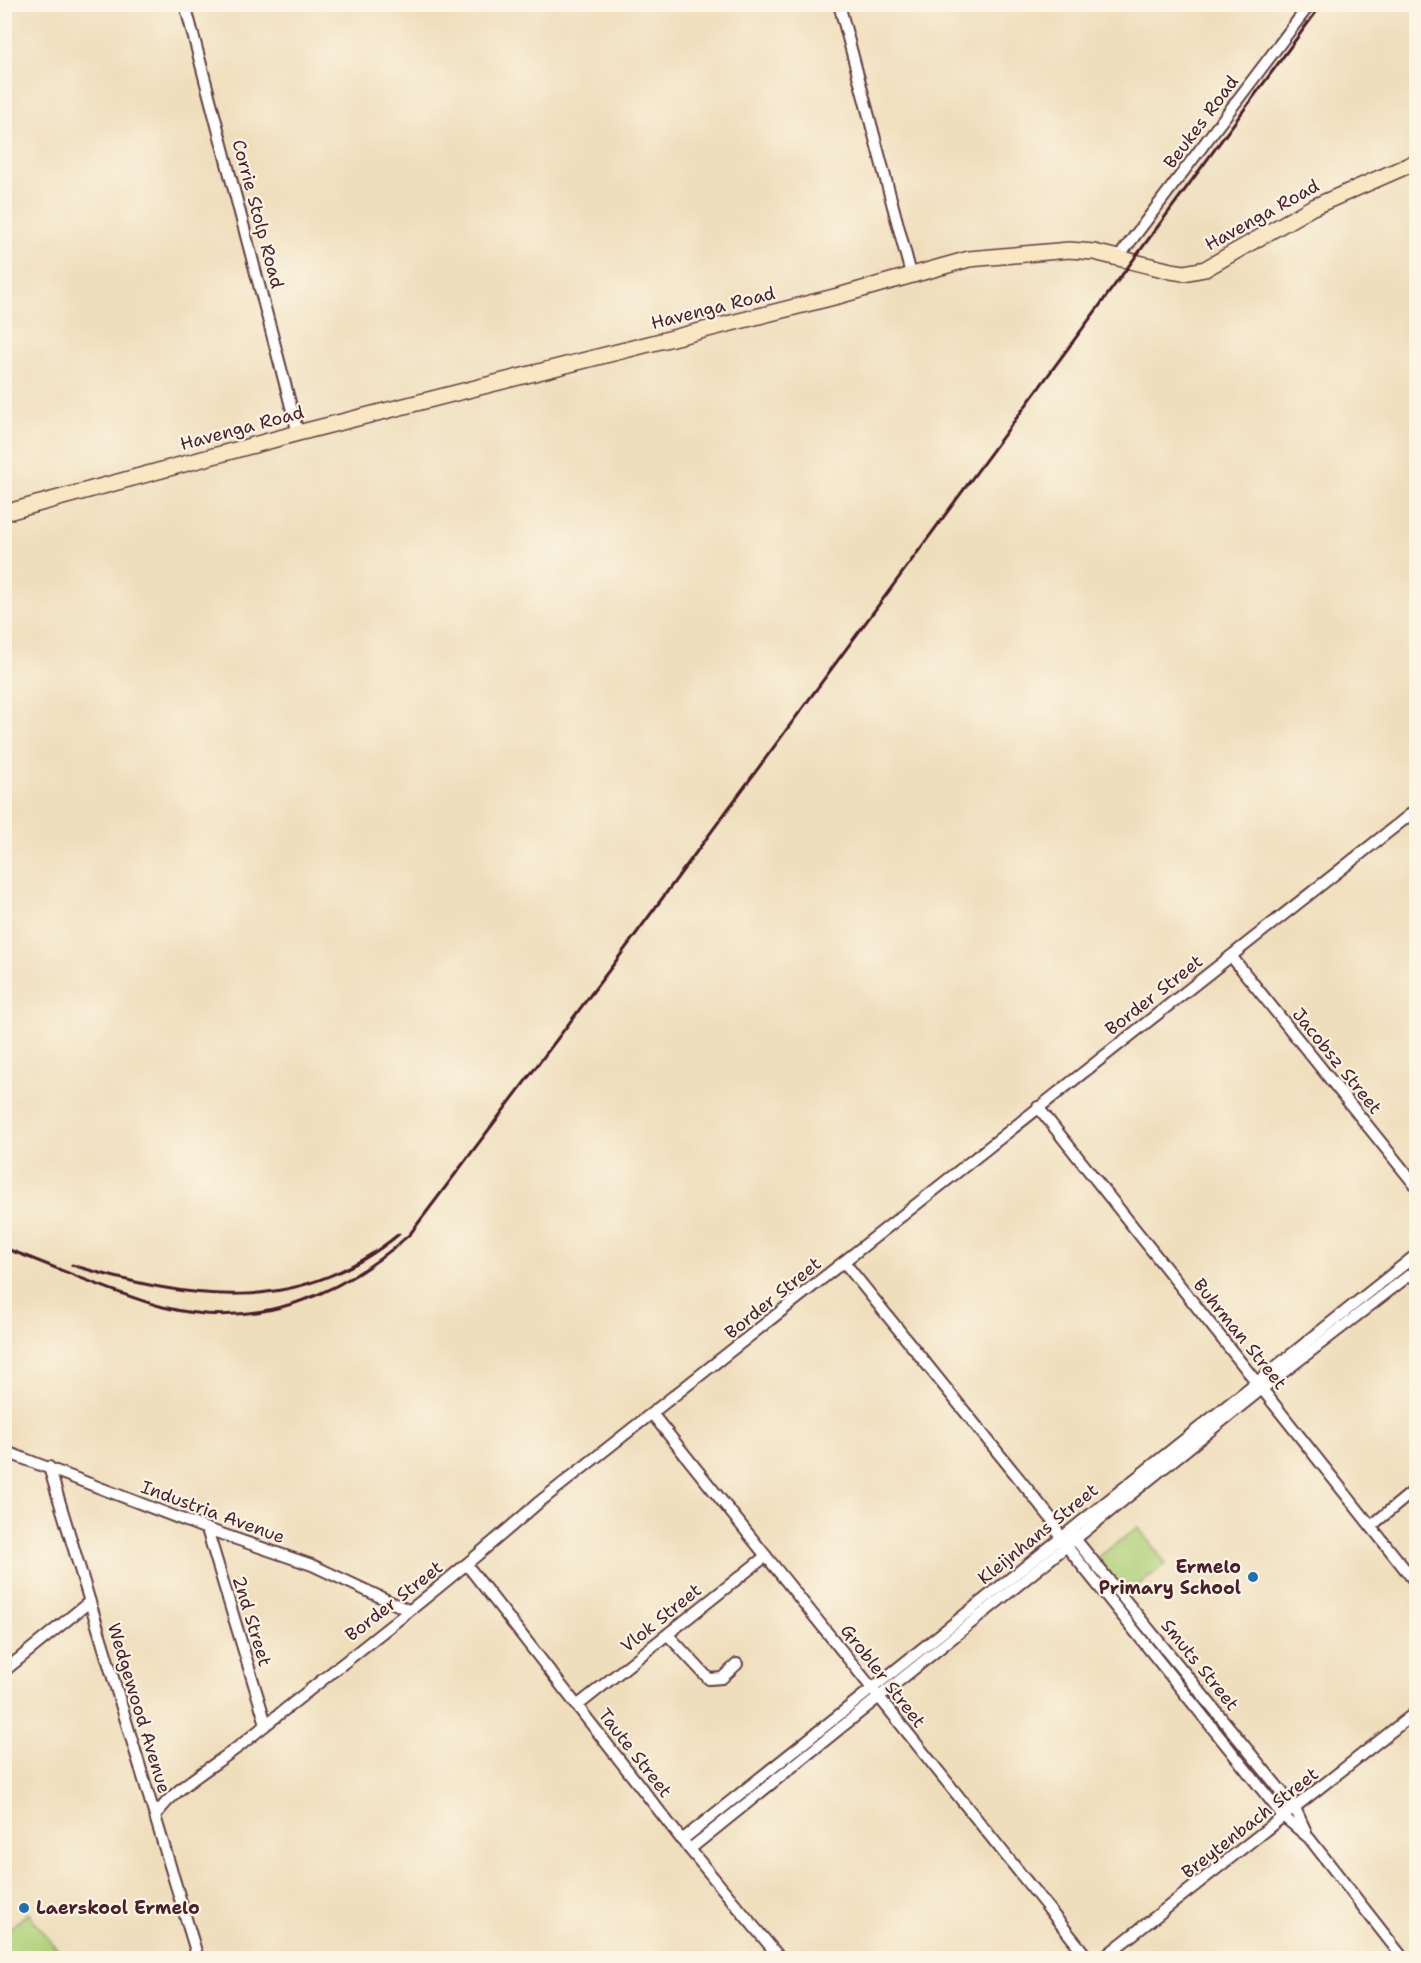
<svg xmlns="http://www.w3.org/2000/svg" width="1421" height="1963" viewBox="0 0 1421 1963" font-family="'Shantell Sans',sans-serif">
<style>
.green{fill:#aecf77;stroke:#7c7751;stroke-width:1.5}
.lines{fill:none;stroke-linecap:round;stroke-linejoin:round}
.street-casing{stroke:#633c41;stroke-width:14}
.secondary-casing{stroke:#633c41;stroke-width:18}
.street{stroke:#fff;stroke-width:10}
.secondary{stroke:#f9e7c3;stroke-width:15}
.rail{stroke:#4a1f2b;stroke-width:3}
.poi-dot{fill:#1f6fb2;stroke:#fcf5e5;stroke-width:2}
.labels{text-anchor:middle;stroke-width:4.5;stroke-linejoin:round;paint-order:stroke}
.street-label{font-size:18px;fill:#4a1f2b;stroke:#fcf5e5}
.poi-label{font-size:18px;font-weight:bold;fill:#4a1f2b;stroke:#fcf5e5;text-anchor:end}
</style>
<rect width="100%" height="100%" fill="#fcf5e5"/>
<filter id="ink" filterUnits="userSpaceOnUse"><feTurbulence type="fractalNoise" baseFrequency=".0167" numOctaves="2"/><feDisplacementMap in="SourceGraphic" scale="12" xChannelSelector="R" yChannelSelector="G"/><feConvolveMatrix kernelMatrix="1 2 1 2 8 2 1 2 1" color-interpolation-filters="sRGB"/></filter>
<filter id="wash" filterUnits="userSpaceOnUse"><feTurbulence type="fractalNoise" baseFrequency=".008" numOctaves="4" result="noise"/><feDisplacementMap in="SourceGraphic" scale="24" xChannelSelector="R" yChannelSelector="G"/><feGaussianBlur stdDeviation="1.35" result="paint"/><feColorMatrix in="noise" values="0 0 0 0 0 0 0 0 0 0 0 0 0 0 0 0 0 1.4 0 .05"/><feComposite in="paint" operator="in"/></filter>
<g filter="url(#wash)">
<rect width="100%" height="100%" fill="#efdebc"/>
<g class="green">
<path d="M 1138,1527 L 1166,1564 L 1125,1595 L 1097,1558 Z"/>
<path d="M 28,1913 L 64,1958 L 5,1958 L 5,1932 Z"/>
</g>
</g>
<g filter="url(#ink)">
<g class="lines">
<g class="street-casing">
<g id="street">
<path d="M 185,4 L 298,433"/>
<path d="M 839,4 L 911,274"/>
<path d="M 1118,258 L 1310,4"/>
<path d="M 1231,956 L 1416,1186"/>
<path d="M 1038,1107 L 1416,1583"/>
<path d="M 844,1262 L 1054,1522 L 1060,1538 L 1284,1817 L 1309,1838 L 1403,1958"/>
<path d="M 653,1415 L 1088,1958"/>
<path d="M 4,1451 L 207,1529 L 312,1565 L 408,1610"/>
<path d="M 49,1467 L 198,1958"/>
<path d="M 1371,1526 L 1416,1489"/>
<path d="M 207,1529 L 266,1724"/>
<path d="M 1071,1534 L 1295,1808 L 1306,1832"/>
<path d="M 467,1565 L 682,1840 L 780,1958"/>
<path d="M 668,1635 L 709,1679 L 722,1678 L 737,1664"/>
<path d="M 4,1671 L 88,1603"/>
<path d="M 577,1706 L 766,1556"/>
<path d="M 155,1816 C 177,1785 213,1767 242,1744 C 341,1664 443,1587 538,1503 L 1416,810"/>
<path d="M 682,1840 L 1416,1255"/>
<path d="M 690,1849 L 1263,1388 L 1416,1270"/>
<path d="M 1103,1958 L 1416,1712"/>
</g>
</g>
<g class="secondary-casing">
<path id="secondary" d="M 4,513 L 298,433 L 838,296 L 969,259 L 1069,250 L 1094,252 L 1171,271 L 1184,273 L 1205,269 L 1311,208 L 1416,162"/>
</g>
<use href="#street" class="street"/>
<use href="#secondary" class="secondary"/>
<g class="rail">
<path d="M 4,1248 C 57,1267 109,1292 163,1307 C 256,1331 342,1296 410,1234 L 613,965 L 1322,4"/>
<path d="M 72,1265 C 189,1300 298,1318 399,1234"/>
</g>
</g>
</g>
<g class="poi-dot">
<circle cx="1253" cy="1577" r="6"/>
<circle cx="24" cy="1908" r="6"/>
</g>
<g class="labels">
<g class="street-label">
<text transform="translate(1201 122) rotate(-53)" y="6">Beukes Road</text>
<text transform="translate(258 214) rotate(75)" y="6">Corrie Stolp Road</text>
<text transform="translate(1262 215) rotate(-29)" y="6">Havenga Road</text>
<text transform="translate(713 308) rotate(-14)" y="6">Havenga Road</text>
<text transform="translate(242 428) rotate(-15)" y="6">Havenga Road</text>
<text transform="translate(1154 995) rotate(-38)" y="6">Border Street</text>
<text transform="translate(1337 1061) rotate(51)" y="6">Jacobsz Street</text>
<text transform="translate(773 1298) rotate(-39)" y="6">Border Street</text>
<text transform="translate(1240 1334) rotate(51)" y="6">Buhrman Street</text>
<text transform="translate(213 1512) rotate(20)" y="6">Industria Avenue</text>
<text transform="translate(1038 1534) rotate(-39)" y="6">Kleijnhans Street</text>
<text transform="translate(394 1601) rotate(-38)" y="6">Border Street</text>
<text transform="translate(661 1618) rotate(-39)" y="6">Vlok Street</text>
<text transform="translate(252 1621) rotate(73)" y="6">2nd Street</text>
<text transform="translate(1200 1665) rotate(51)" y="6">Smuts Street</text>
<text transform="translate(883 1676) rotate(52)" y="6">Grobler Street</text>
<text transform="translate(139 1708) rotate(73)" y="6">Wedgewood Avenue</text>
<text transform="translate(635 1753) rotate(52)" y="6">Taute Street</text>
<text transform="translate(1250 1823) rotate(-38)" y="6">Breytenbach Street</text>
</g>
<g class="poi-label">
<text x="1241" y="1573">Ermelo<tspan x="1241" dy="21">Primary School</tspan></text>
<text x="36" y="1914" text-anchor="start">Laerskool Ermelo</text>
</g>
</g>
<rect width="1421" height="1963" fill="none" stroke="#fcf5e5" stroke-width="24"/>
</svg>
